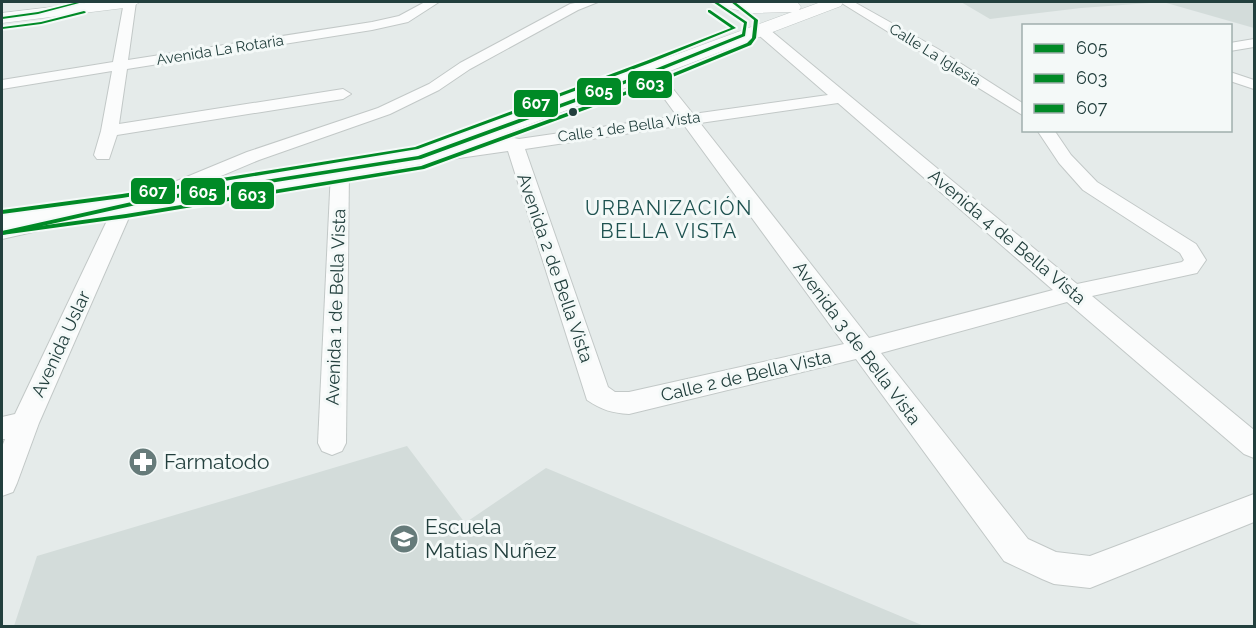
<svg xmlns="http://www.w3.org/2000/svg" width="1256" height="628" viewBox="0 0 1256 628" font-family="Raleway,sans-serif">
<style>
.built{fill:#d3dcda}
.lines{fill:none;stroke-linecap:round;stroke-linejoin:round}
.minor-casing{stroke:#c2c8c7;stroke-width:2}
.secondary-casing{stroke:#c1c8c7;stroke-width:1}
.minor{fill:#fbfcfc;fill-rule:evenodd}
.secondary{fill:#fbfcfc;fill-rule:evenodd}
.bus-1-casing{stroke:#f4f9f8;stroke-width:4}
.bus-2-casing{stroke:#f4f9f8;stroke-width:4}
.bus-3-casing{stroke:#f4f9f8;stroke-width:4}
.bus-1{fill:#008a26;fill-rule:evenodd}
.bus-2{fill:#008a26;fill-rule:evenodd}
.bus-3{fill:#008a26;fill-rule:evenodd}
.bus-dot{fill:#223f3d;stroke:#f4f9f8;stroke-width:2}
.labels{text-anchor:middle;stroke-width:6;stroke-linejoin:round;paint-order:stroke}
.far-street-label{font-size:15px;fill:#223f3d;stroke:#f4f9f8}
.street-label{font-size:18px;fill:#223f3d;stroke:#f4f9f8}
.neighbourhood-label{font-size:20px;letter-spacing:1.5px;fill:#1e5250;stroke:#f4f9f8}
.near-poi-label{font-size:21px;fill:#223f3d;stroke:#f4f9f8;text-anchor:start}
.line-badge{stroke:#f4f9f8;stroke-width:2}
.badge-label{font-size:16px;text-anchor:middle;font-weight:bold;fill:#fff}
</style>
<rect width="100%" height="100%" fill="#e5ebea"/>
<g class="built">
<path d="M 961,2 L 1254,2 L 1254,28 L 1163,2 L 1081,8 L 990,19 Z"/>
<path d="M 407,446 L 465,523 L 546,468 L 924,626 L 14,626 L 37,556 Z"/>
</g>
<g class="lines">
<g class="minor-casing">
<g id="minor">
<path d="M 124,2 L 136,2 L 128,60 L 372,22 L 399,16 L 425,2 L 439,2 L 408,22 L 372,30 L 127,69 L 119,124 L 343,89 L 351,94 L 343,99 L 117,135 L 109,159 L 97,159 L 94,155 L 101,131 L 112,71 L 2,89 L 2,80 L 113,62 Z"/>
<path d="M 580,2 L 598,2 L 578,10 L 470,69 L 439,90 L 390,114 L 259,160 L 152,205 L 138,205 L 135,201 L 138,197 L 247,152 L 378,108 L 429,84 L 460,63 L 570,4 Z"/>
<path d="M 840,2 L 854,2 L 938,49 L 1024,104 L 1024,116 Z"/>
<path d="M 759,24 L 764,25 L 1077,284 L 1182,262 L 1184,260 L 1180,253 L 1083,190 L 1059,163 L 1037,130 L 1054,130 L 1071,155 L 1097,182 L 1196,244 L 1206,260 L 1197,273 L 1092,296 L 1254,430 L 1254,458 L 1244,454 L 1067,302 L 881,353 L 1028,539 L 1056,552 L 1090,556 L 1254,494 L 1254,522 L 1090,588 L 1054,584 L 1042,579 L 1004,561 L 856,359 L 629,414 C 612,413 602,410 587,400 L 508,151 L 424,163 L 418,162 L 415,158 L 418,154 L 514,138 L 519,139 L 677,116 L 645,72 L 652,68 L 657,69 L 693,114 L 828,95 L 754,31 L 752,28 ZM 838,103 L 1053,290 L 869,338 L 700,123 ZM 684,125 L 844,344 L 629,392 L 615,392 L 608,387 L 525,149 Z"/>
<path d="M 1254,39 L 1254,47 L 1230,51 L 1230,43 Z"/>
<path d="M 1230,72 L 1254,80 L 1254,89 L 1230,81 Z"/>
<path d="M 340,165 L 347,167 L 349,171 L 346,443 L 342,451 L 332,455 L 322,451 L 318,443 L 331,171 L 333,167 Z"/>
<path d="M 124,200 L 131,202 L 134,206 L 39,423 L 17,483 L 13,492 L 2,496 L 2,447 L 5,439 L 2,439 L 2,417 L 15,414 L 114,206 L 117,202 Z"/>
<path d="M 61,214 L 68,216 L 71,220 L 68,224 L 2,239 L 2,227 Z"/>
</g>
</g>
<g class="secondary-casing">
<g id="secondary">
<path d="M 94,2 L 140,2 L 132,7 L 2,23 L 2,13 Z"/>
<path d="M 717,2 L 792,2 L 798,3 L 801,7 L 799,10 L 821,2 L 843,2 L 841,6 L 428,163 L 124,214 L 2,231 L 2,215 L 124,198 L 414,151 L 792,12 L 752,13 L 719,6 Z"/>
</g>
</g>
<use href="#minor" class="minor"/>
<use href="#secondary" class="secondary"/>
<g class="bus-1-casing">
<g id="bus-1">
<path d="M 78,2 L 83,2 L 38,14 L 2,19 L 2,17 L 38,12 Z"/>
<path d="M 713,2 L 717,2 L 747,22 L 745,36 L 654,73 L 421,159 L 145,203 L 2,235 L 2,231 L 145,199 L 418,156 L 650,71 L 742,34 L 744,23 Z"/>
</g>
</g>
<g class="bus-2-casing">
<g id="bus-2">
<path d="M 731,2 L 735,2 L 758,20 L 756,38 L 751,45 L 658,83 L 424,169 L 126,218 L 2,235 L 2,231 L 3,231 L 126,214 L 421,166 L 654,81 L 747,43 L 752,38 L 754,20 Z"/>
<path d="M 84,11 L 86,12 L 85,13 L 41,24 L 2,29 L 2,27 L 3,27 L 41,22 Z"/>
</g>
</g>
<g class="bus-3-casing">
<path id="bus-3" d="M 708,10 L 710,10 L 736,28 L 650,63 L 418,149 L 122,198 L 2,214 L 2,210 L 122,194 L 415,147 L 646,61 L 731,28 L 708,12 Z"/>
</g>
<use href="#bus-1" class="bus-1"/>
<use href="#bus-2" class="bus-2"/>
<use href="#bus-3" class="bus-3"/>
</g>
<defs>
<g id="pharmacy-disc" transform="scale(1.5)"><circle r="9.5" fill="#667b7a" stroke="#f4f9f8"/><path d="M-2-6h4v4h4v4h-4v4h-4v-4h-4v-4h4Z" fill="#fff"/></g>
<g id="school-disc" transform="scale(1.5)"><circle r="9.5" fill="#667b7a" stroke="#f4f9f8"/><path d="M0-5L7-2L0 1L-7-2ZM-4 1L0 2.5L4 1V4Q0 6-4 4Z" fill="#fff"/></g>
</defs>
<g fill-rule="evenodd">
<use href="#pharmacy-disc" x="143" y="462"/>
<use href="#school-disc" x="404" y="539"/>
</g>
<circle class="bus-dot" cx="573" cy="112" r="5"/>
<g class="labels">
<g class="far-street-label">
<text transform="translate(220 50) rotate(-9)" y="5">Avenida La Rotaria</text>
<text transform="translate(935 55) rotate(32)" y="5">Calle La Iglesia</text>
<text transform="translate(629 127) rotate(-8)" y="5">Calle 1 de Bella Vista</text>
</g>
<g class="street-label">
<text transform="translate(1007 237) rotate(40)" y="6">Avenida 4 de Bella Vista</text>
<text transform="translate(555 268) rotate(71)" y="6">Avenida 2 de Bella Vista</text>
<text transform="translate(336 307) rotate(-88)" y="6">Avenida 1 de Bella Vista</text>
<text transform="translate(857 343) rotate(53)" y="6">Avenida 3 de Bella Vista</text>
<text transform="translate(61 344) rotate(-65)" y="6">Avenida Uslar</text>
<text transform="translate(746 376) rotate(-13)" y="6">Calle 2 de Bella Vista</text>
</g>
<g class="neighbourhood-label">
<text x="669" y="215">URBANIZACIÓN<tspan x="669" dy="23">BELLA VISTA</tspan></text>
</g>
<g class="near-poi-label">
<text x="164" y="469">Farmatodo</text>
<text x="425" y="534">Escuela<tspan x="425" dy="24">Matias Nuñez</tspan></text>
</g>
</g>
<g class="line-badge">
<rect x="627" y="70" width="46" height="29" rx="6" fill="#008a26"/>
<rect x="576" y="77" width="46" height="29" rx="6" fill="#008a26"/>
<rect x="513" y="89" width="46" height="29" rx="6" fill="#008a26"/>
<rect x="130" y="177" width="46" height="28" rx="6" fill="#008a26"/>
<rect x="180" y="177" width="46" height="29" rx="6" fill="#008a26"/>
<rect x="230" y="181" width="45" height="29" rx="6" fill="#008a26"/>
</g>
<g class="badge-label">
<text x="650" y="90">603</text>
<text x="599" y="97">605</text>
<text x="536" y="109">607</text>
<text x="153" y="197">607</text>
<text x="203" y="198">605</text>
<text x="252" y="201">603</text>
</g>
<rect width="1256" height="628" fill="none" stroke="#223f3d" stroke-width="6"/>
<rect x="1022" y="24" width="210" height="108" fill="#f4f9f8" stroke="#a0afad" stroke-width="1.5"/>
<rect x="1034" y="44" width="30" height="9" fill="#008a26" stroke="#a0afad" stroke-width="1.5"/>
<text x="1076" y="54" font-size="18" fill="#223f3d">605</text>
<rect x="1034" y="74" width="30" height="9" fill="#008a26" stroke="#a0afad" stroke-width="1.5"/>
<text x="1076" y="84" font-size="18" fill="#223f3d">603</text>
<rect x="1034" y="104" width="30" height="9" fill="#008a26" stroke="#a0afad" stroke-width="1.5"/>
<text x="1076" y="114" font-size="18" fill="#223f3d">607</text>
</svg>
